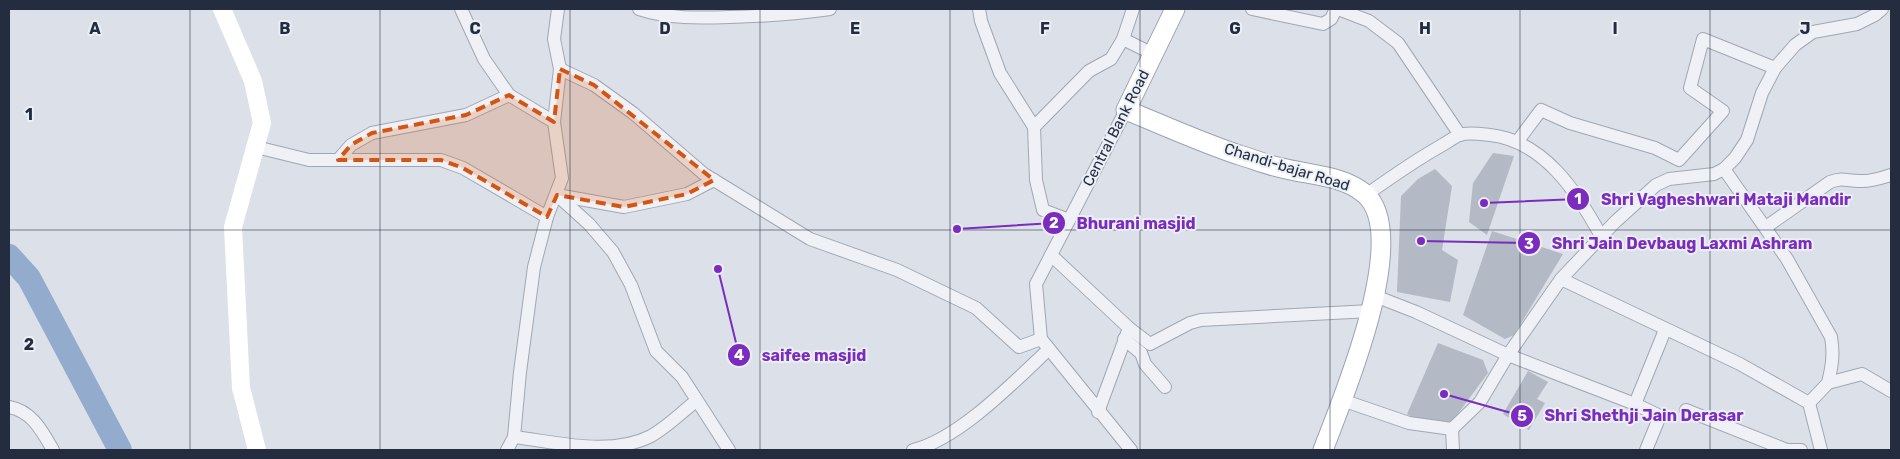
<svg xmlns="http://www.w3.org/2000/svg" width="1900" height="459" viewBox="0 0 1900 459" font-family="Rubik,sans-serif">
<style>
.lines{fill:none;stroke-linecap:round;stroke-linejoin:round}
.river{stroke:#93abcc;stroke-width:24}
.building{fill:#b3b9c5}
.street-casing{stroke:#a1a7b2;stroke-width:14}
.primary-casing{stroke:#9aa3b5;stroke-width:21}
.street{stroke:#eff1f6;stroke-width:12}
.secondary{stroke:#fff;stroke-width:18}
.primary{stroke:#fff;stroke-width:19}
.marked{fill:#d45511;fill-opacity:0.2;stroke:#d45511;stroke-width:4;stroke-dasharray:10 6;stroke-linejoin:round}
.grid{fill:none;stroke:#242d40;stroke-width:1;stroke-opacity:0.55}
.labels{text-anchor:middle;stroke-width:4;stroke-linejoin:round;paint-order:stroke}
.street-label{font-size:15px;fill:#242d40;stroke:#ebeff6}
.grid-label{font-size:16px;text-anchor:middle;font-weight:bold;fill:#242d40;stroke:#ebeff6;stroke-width:4;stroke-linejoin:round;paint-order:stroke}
.leader{fill:none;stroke:#7b2cbf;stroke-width:2}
.callout-dot{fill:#7b2cbf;stroke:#ebeff6;stroke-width:2}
.mark-label{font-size:15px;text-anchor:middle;font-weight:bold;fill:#fff}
.callout-label{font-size:16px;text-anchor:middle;font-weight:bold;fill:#7b2cbf;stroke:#ebeff6;stroke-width:4;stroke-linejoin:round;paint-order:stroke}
</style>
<rect width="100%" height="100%" fill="#dce0e8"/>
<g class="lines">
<path class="river" d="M 9,256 L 29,278 L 120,450"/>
</g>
<g class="building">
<path d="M 1493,153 L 1514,156 L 1487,235 L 1469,222 L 1473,183 Z"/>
<path d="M 1435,169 L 1452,186 L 1442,250 L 1458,260 L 1450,302 L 1397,292 L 1401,196 L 1418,179 Z"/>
<path d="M 1492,231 L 1563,254 L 1514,335 L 1505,339 L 1463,315 Z"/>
<path d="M 1438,343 L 1483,360 L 1488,373 L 1451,423 L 1415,419 L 1407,414 Z"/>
<path d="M 1528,371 L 1548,382 L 1537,399 L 1545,403 L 1529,430 L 1503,414 Z"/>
</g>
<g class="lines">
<g class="street-casing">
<g id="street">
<path d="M 461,9 L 484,59 L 509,95 L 554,122"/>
<path d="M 639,9 C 669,19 699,18 730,17 C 765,16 795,14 830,9"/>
<path d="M 979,9 L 981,21 L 1000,73 L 1034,127 L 1036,180 L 1043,210 L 1069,220"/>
<path d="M 1252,9 L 1323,24 L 1331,19 L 1336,9"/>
<path d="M 1338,9 L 1369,21 L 1398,43 L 1460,135"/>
<path d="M 1123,39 L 1153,54"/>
<path d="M 560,69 L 594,85 L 633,113 L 704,174 L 810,239 L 897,270 L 976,308 L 1019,347 L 1041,339"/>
<path d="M 1126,110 L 1036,284 L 1041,339 L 1131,450"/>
<path d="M 1034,127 L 1089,71 L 1111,59 L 1123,39 L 1133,9"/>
<path d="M 1517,142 L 1541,110 L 1570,123 L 1655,148 L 1679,160 L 1723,111 L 1690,88 L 1703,39 L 1775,68"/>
<path d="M 256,147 L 309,160 L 441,160 L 463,168 L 547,217"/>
<path d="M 338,160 L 351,145 L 372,133 L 466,115 L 509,95"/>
<path d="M 1724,169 L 1787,259 L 1831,337 C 1834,354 1832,366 1828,383"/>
<path d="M 557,195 L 589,224 L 613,252 L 631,285 L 656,351 L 682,377 L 729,450"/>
<path d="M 557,195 L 624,207 L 687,194 L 714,180"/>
<path d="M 1366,195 C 1390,178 1414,161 1439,147 C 1446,143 1453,138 1459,135 C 1468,132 1480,134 1490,135 C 1544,141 1577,192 1601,236"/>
<path d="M 1766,227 L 1830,182 C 1844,177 1846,181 1859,181 C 1870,182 1881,178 1891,175"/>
<path d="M 1051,255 L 1129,328 L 1150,344 L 1190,323 L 1201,320 L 1371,311"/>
<path d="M 1561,279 L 1740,364 L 1809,403 L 1821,450"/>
<path d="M 1375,296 L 1416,312 L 1508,355 L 1561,279 L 1615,222 L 1656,185 L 1669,179 L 1714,174 L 1724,169 L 1735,158 L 1747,140 L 1762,93 L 1775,68 L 1795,45 L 1813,32 L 1857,24 L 1875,15 L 1882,9"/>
<path d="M 1124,339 L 1141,353 L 1145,364 L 1165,387"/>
<path d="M 1342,400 L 1409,423 L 1452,429 L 1480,402 L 1508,355 L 1635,404"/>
<path d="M 1809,403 L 1828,383 L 1862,374 L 1891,391"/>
<path d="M 9,407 C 32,411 42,431 53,450"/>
<path d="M 1686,410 L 1787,450 L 1801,450"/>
<path d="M 1098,412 L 1129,328"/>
<path d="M 1452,429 L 1453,450"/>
<path d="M 514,437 C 557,442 610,457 651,436 C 667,427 682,412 696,401"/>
<path d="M 507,450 L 514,437 L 520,372 L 534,267 L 547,217 L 562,178 L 554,122 L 560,69 L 554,39 L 558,9"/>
<path d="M 913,450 C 959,439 1015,381 1049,349"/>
<path d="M 1646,450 L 1660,416 L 1635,404 L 1665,330"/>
</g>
</g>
<g class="primary-casing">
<path id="primary" d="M 1175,9 L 1126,110 C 1163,125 1200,142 1239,155 C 1253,159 1267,165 1282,168 C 1308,175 1343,175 1365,194 C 1412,236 1342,400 1323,450"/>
</g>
<use href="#street" class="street"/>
<path class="secondary" d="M 222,9 L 253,81 L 262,123 L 233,227 L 241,388 L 257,450"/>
<use href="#primary" class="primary"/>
</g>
<path class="marked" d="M 560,69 L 594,85 L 714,180 L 687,194 L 624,207 L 557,195 L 547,217 L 463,168 L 441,160 L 338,160 L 351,145 L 372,133 L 466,115 L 509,95 L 554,122 Z"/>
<path class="grid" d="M 190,9 L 190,450M 380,9 L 380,450M 570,9 L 570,450M 760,9 L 760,450M 950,9 L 950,450M 1140,9 L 1140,450M 1330,9 L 1330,450M 1520,9 L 1520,450M 1710,9 L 1710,450M 9,230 L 1891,230"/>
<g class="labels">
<g class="street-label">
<text transform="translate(1116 128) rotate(-63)" y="5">Central Bank Road</text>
<text transform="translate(1287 167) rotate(17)" y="5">Chandi-bajar Road</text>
</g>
</g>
<g class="grid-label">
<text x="95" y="34">A</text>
<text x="285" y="34">B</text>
<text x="475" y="34">C</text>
<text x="665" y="34">D</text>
<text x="855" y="34">E</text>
<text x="1045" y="34">F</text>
<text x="1235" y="34">G</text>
<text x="1425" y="34">H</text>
<text x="1615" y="34">I</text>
<text x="1805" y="34">J</text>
<text x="29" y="120">1</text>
<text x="29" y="350">2</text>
</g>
<path class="leader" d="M1484 203L1578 199M957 229L1054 223M1421 241L1529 243M718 269L739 355M1444 394L1522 416"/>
<g class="callout-dot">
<circle cx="1484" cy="203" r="5"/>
<circle cx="957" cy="229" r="5"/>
<circle cx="1421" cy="241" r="5"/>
<circle cx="718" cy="269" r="5"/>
<circle cx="1444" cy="394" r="5"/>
<circle cx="1578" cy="199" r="12"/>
<circle cx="1054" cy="223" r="12"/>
<circle cx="1529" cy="243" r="12"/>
<circle cx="739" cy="355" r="12"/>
<circle cx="1522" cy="416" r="12"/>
</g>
<g class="mark-label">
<text x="1578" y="204">1</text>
<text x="1054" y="228">2</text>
<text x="1529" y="249">3</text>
<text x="739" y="360">4</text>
<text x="1522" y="421">5</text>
</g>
<g class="callout-label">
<text x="1726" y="205">Shri Vagheshwari Mataji Mandir</text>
<text x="1136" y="229">Bhurani masjid</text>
<text x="1682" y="249">Shri Jain Devbaug Laxmi Ashram</text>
<text x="814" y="361">saifee masjid</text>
<text x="1644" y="421">Shri Shethji Jain Derasar</text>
</g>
<rect width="1900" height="459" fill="none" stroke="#242d40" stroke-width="20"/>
</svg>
